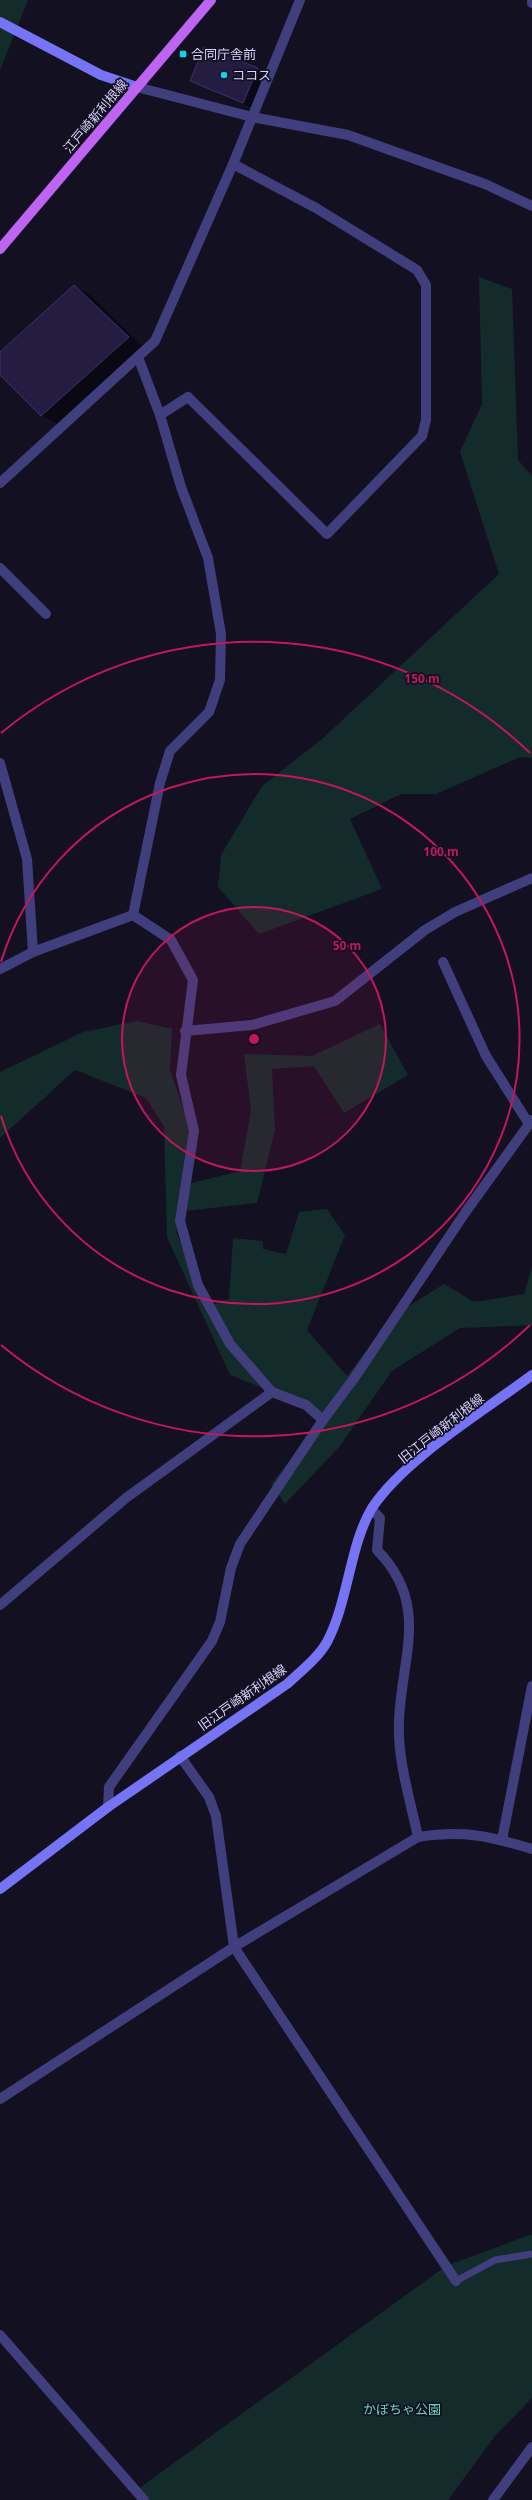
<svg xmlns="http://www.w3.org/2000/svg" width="532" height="2500" viewBox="0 0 532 2500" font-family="'Noto Sans','Noto Sans JP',sans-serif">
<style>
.green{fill:#132b2b}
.shadow{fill:#0007}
.building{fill:#241d41;stroke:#3d316c}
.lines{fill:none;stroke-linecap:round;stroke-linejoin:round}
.lane{stroke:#413e7d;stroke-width:7}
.street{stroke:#413e7d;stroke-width:10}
.secondary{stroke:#7673f4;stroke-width:10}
.primary{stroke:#bd64f3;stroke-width:10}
.ring{fill:none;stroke:#c2185b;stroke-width:2}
.poi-dot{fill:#12d4e9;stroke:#131022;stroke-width:1.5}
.labels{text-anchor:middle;stroke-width:3.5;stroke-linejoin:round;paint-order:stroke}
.poi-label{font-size:13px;fill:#d8d4fc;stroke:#131022;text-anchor:start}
.street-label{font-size:13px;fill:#d8d4fc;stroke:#131022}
.park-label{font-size:13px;fill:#66d6ba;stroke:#131022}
.centre{fill:#c2185b;stroke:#131022;stroke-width:2}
.ring-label{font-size:12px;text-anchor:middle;font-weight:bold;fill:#c2185b;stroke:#131022;stroke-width:3.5;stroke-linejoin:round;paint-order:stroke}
</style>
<rect width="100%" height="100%" fill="#131022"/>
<g class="green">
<path d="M 0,0 L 28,0 L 0,70 Z"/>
<path d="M 479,277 L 512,289 L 518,460 L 532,476 L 532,758 L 520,757 L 436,794 L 401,794 L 350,819 L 382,889 L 259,934 L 218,887 L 221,855 L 262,786 L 322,739 L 499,574 L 460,452 L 482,404 Z"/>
<path d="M 137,1021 L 172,1029 L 170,1070 L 193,1136 L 180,1186 L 240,1171 L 251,1111 L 244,1054 L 312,1056 L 380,1024 L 408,1075 L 344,1113 L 314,1066 L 272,1069 L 275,1130 L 257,1203 L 176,1212 L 177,1234 L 207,1307 L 229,1299 L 233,1238 L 263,1241 L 263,1249 L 286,1254 L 299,1212 L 327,1209 L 345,1235 L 307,1330 L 347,1376 L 393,1316 L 444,1284 L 474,1302 L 524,1294 L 532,1267 L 532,1325 L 460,1328 L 392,1371 L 340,1446 L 285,1504 L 271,1484 L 322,1420 L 306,1405 L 230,1375 L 167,1237 L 164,1126 L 146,1098 L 75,1070 L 0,1138 L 0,1072 L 83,1032 Z"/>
<path d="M 532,2234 L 532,2398 L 495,2436 L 448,2500 L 148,2500 L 138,2489 L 446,2266 Z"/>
</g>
<g class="shadow">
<path d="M 224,50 L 245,61 L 244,64 L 269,76 L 255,109 L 191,81 L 222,55 Z"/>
<path d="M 74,286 L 90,295 L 143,347 L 57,424 L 42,415 L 0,374 L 0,353 Z"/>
</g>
<g class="building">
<path d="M 204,47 L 221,54 L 223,48 L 233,53 L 233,58 L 258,68 L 243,103 L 190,81 Z"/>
<path d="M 74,285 L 129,337 L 41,416 L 0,375 L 0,352 Z"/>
</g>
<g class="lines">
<path class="lane" d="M 456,2281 L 495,2260 L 532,2254"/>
<g class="street">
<path d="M 532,0 L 532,3"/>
<path d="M 137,87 L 252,117 L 348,135 L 485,184 L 532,206"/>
<path d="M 160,415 L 188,397 L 327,534 L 422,436 L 426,420 L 426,285 L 417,270 L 316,208 L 233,164"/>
<path d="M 0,483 L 155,341 L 233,164 L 300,0"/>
<path d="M 0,568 L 46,614"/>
<path d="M 0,763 L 27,859 L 33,952"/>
<path d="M 133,915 L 171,940 L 193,980 L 181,1075 L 194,1131 L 180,1221 L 198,1285 L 230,1344 L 272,1392"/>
<path d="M 443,962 L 486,1056 L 529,1124"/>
<path d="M 0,969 L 33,952 L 133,915 L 160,783 L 170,751 L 209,712 L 220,680 L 221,634 L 208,558 L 181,487 L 160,415 L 138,357"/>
<path d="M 185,1031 L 252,1025 L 335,1001 L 425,930 L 455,912 L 532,878"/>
<path d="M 372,1510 L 380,1518 L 377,1550 C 430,1604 402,1655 399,1720 C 397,1759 410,1799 418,1837"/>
<path d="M 0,1605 L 126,1498 L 272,1392 L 306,1405 L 323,1420 L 355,1377 L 467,1210 L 532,1120"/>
<path d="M 180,1756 L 209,1797 L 216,1816 L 234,1947 L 456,2281"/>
<path d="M 108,1807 L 109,1787 L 212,1641 L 220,1622 L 231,1568 L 240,1544 L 323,1420"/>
<path d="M 502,1840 L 532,1686"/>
<path d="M 0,2099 L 234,1947 L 418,1837 C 464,1830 489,1836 532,1849"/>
<path d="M 0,2335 L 144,2500"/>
<path d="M 493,2500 L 532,2447"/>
</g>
<g class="secondary">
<path d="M 0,22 L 101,75 L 137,87"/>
<path d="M 0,1889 L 108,1807 L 287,1684 C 300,1672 318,1658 327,1642 C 348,1603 350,1544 372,1508 C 404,1459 484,1411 532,1375"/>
</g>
<path class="primary" d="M 0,249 L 211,0"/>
</g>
<circle cx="254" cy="1039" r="132" fill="#c2185b" fill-opacity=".12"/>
<g class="ring">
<circle cx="254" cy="1039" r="132"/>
<path d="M1 962A265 265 0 1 1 1 1116"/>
<path d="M530 1325A397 397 0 0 1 1 1345M1 733A397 397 0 0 1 530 753"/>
</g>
<g class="poi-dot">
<rect x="179" y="50" width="8" height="8" rx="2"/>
<circle cx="224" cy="75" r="4"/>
</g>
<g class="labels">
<g class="poi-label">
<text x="191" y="59">合同庁舎前</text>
<text x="232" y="80">ココス</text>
</g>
<g class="street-label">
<text transform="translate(95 116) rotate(-50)" y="5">江戸崎新利根線</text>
<text transform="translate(441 1428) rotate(-38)" y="5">旧江戸崎新利根線</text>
<text transform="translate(242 1697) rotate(-35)" y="5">旧江戸崎新利根線</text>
</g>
<g class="park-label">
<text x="402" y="2414">かぼちゃ公園</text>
</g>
</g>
<circle cx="254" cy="1039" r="6" class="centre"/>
<g class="ring-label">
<text x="422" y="683">150 m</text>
<text x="441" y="856">100 m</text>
<text x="347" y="950">50 m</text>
</g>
</svg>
